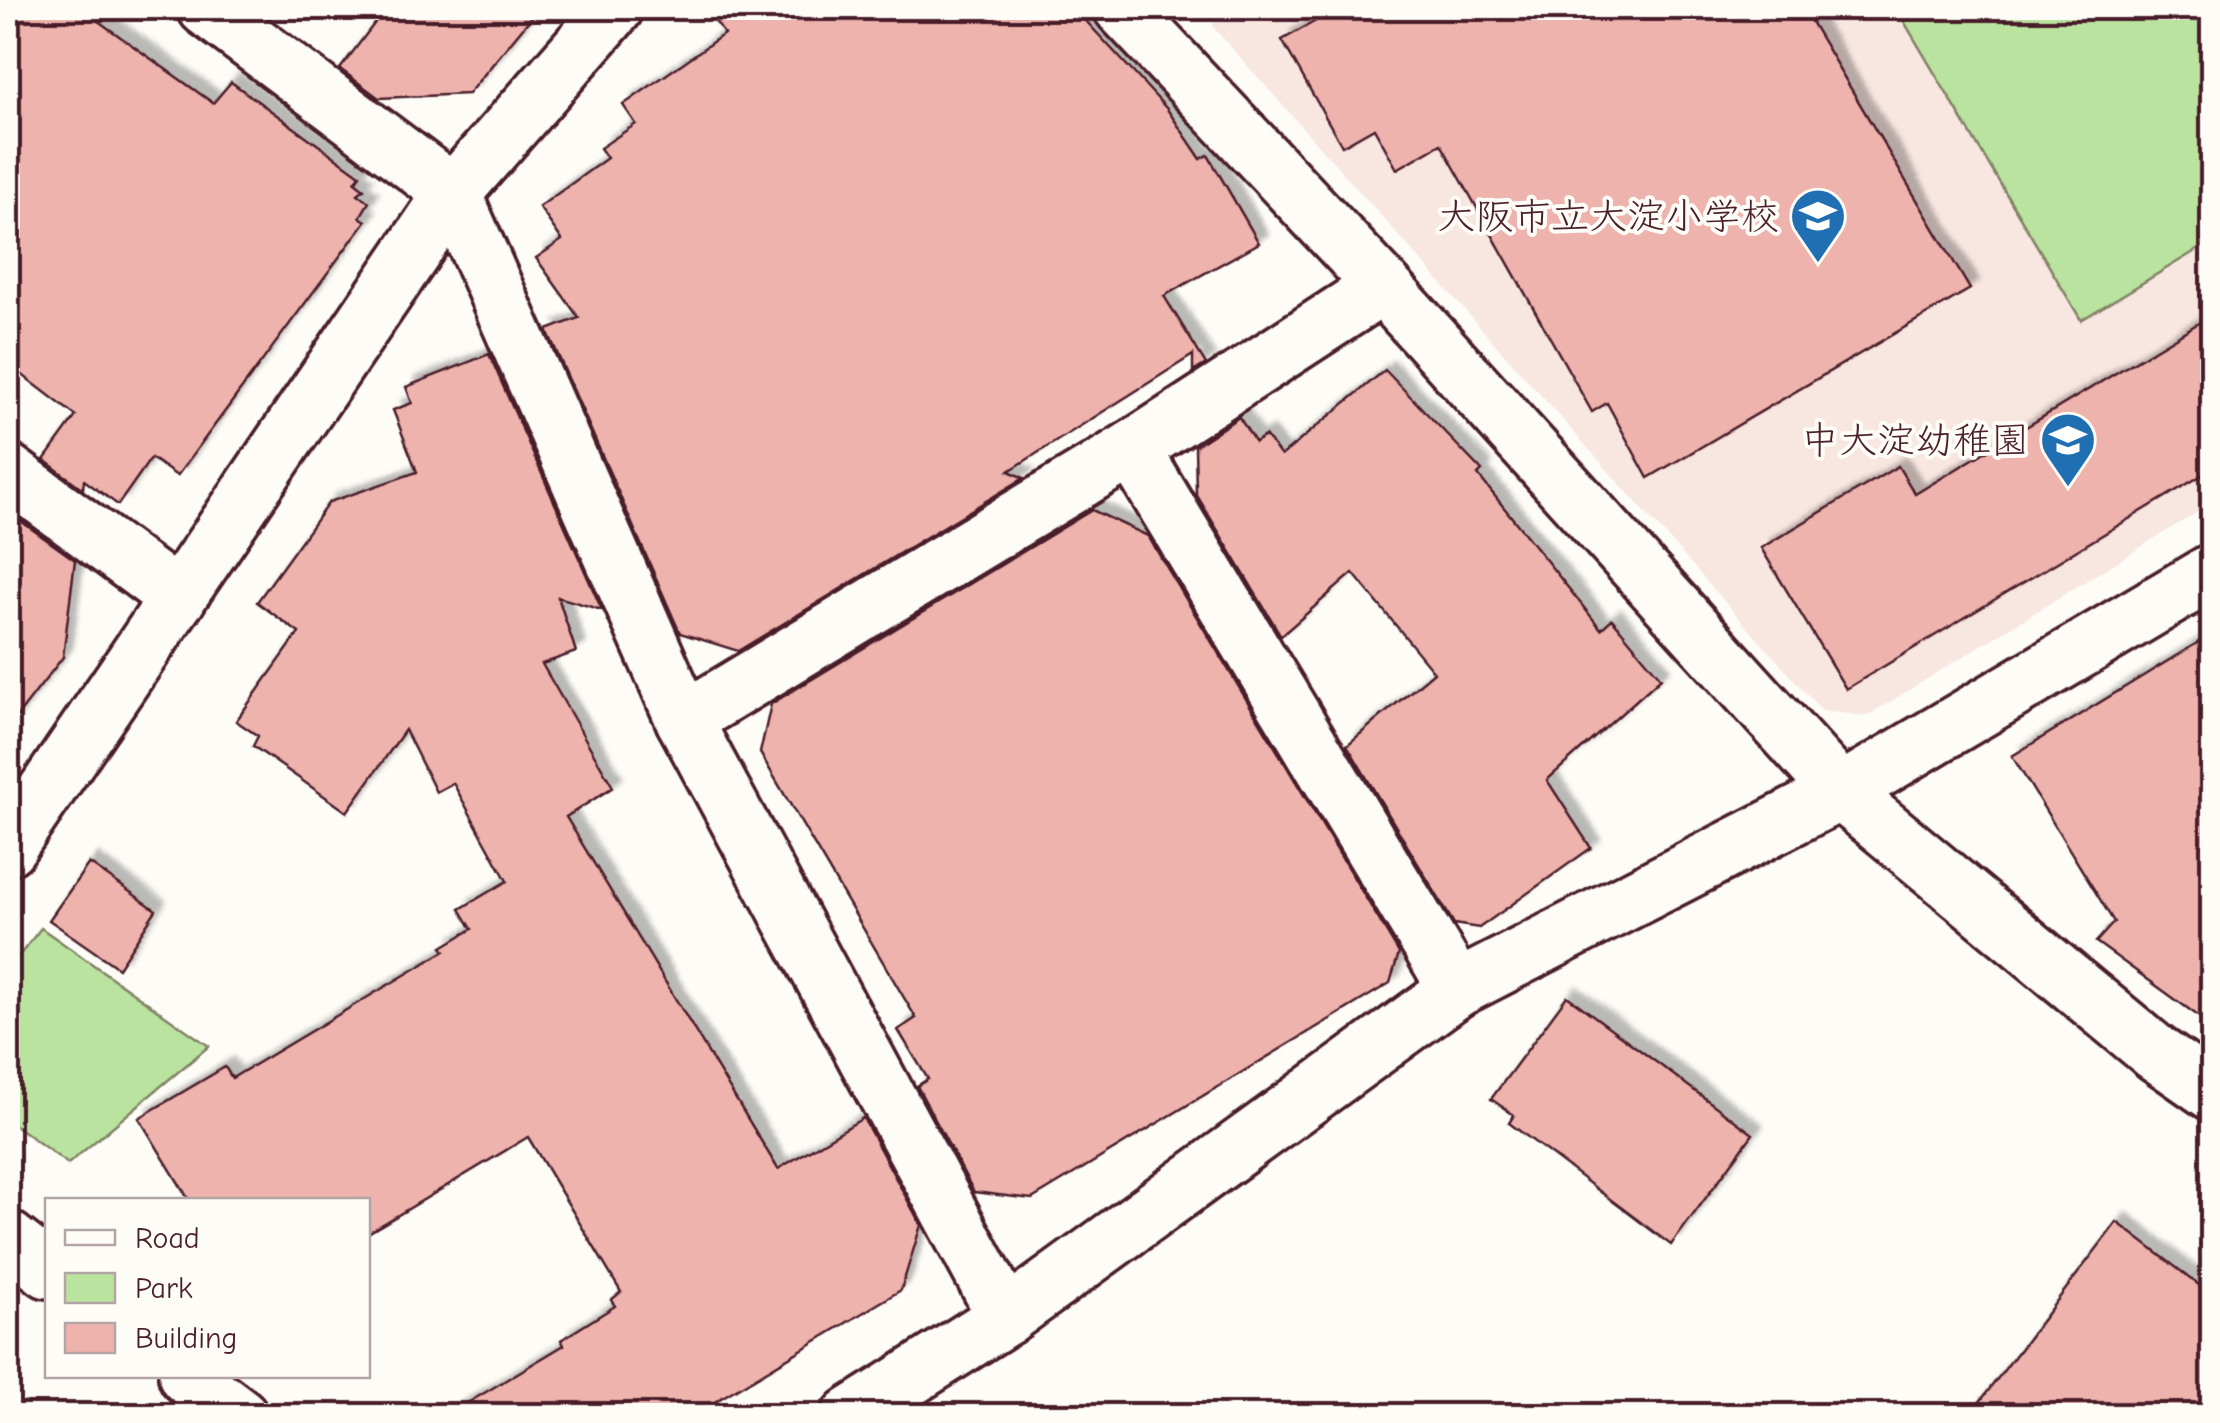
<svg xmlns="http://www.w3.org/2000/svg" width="2220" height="1423" viewBox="0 0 2220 1423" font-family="'Comic Neue','Klee One',sans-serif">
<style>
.built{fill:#f8e6e1}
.green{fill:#b9e39f;stroke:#828165;stroke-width:2.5}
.building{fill:#eeb3ad;stroke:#4a1f2b;stroke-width:2.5;filter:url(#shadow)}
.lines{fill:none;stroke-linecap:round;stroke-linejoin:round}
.street-casing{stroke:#4a1f2b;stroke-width:62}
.secondary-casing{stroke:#4a1f2b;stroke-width:62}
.street{stroke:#fdfcf7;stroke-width:55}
.secondary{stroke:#fdfcf7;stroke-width:55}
.labels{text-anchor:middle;stroke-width:8;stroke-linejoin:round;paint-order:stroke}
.poi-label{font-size:38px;fill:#4a1f2b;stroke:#fdfcf7;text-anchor:end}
</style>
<defs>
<filter id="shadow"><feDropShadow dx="9" dy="-9" stdDeviation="2.5" flood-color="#0004"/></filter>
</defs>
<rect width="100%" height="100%" fill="#fdfcf7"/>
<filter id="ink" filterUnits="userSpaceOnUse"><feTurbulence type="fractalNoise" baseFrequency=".01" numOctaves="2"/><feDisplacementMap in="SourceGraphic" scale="20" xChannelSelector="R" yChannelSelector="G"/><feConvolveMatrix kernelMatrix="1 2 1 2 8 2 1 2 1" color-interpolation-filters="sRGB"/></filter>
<g filter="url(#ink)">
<path class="built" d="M 1214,8 L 2212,8 L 2212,503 L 1867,716 L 1822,711 L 1213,27 Z"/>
<g class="green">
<path d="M 1896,8 L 2212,8 L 2212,241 L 2081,320 Z"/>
<path d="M 41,928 L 209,1046 L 68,1164 L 8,1120 L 8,970 Z"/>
</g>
<g class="building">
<path d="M 8,8 L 80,8 L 213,103 L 231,82 L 360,175 L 355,182 L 364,189 L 358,194 L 369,202 L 360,217 L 366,221 L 177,476 L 151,458 L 118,505 L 84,480 L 83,489 L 44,460 L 76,416 L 8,364 Z"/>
<path d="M 386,8 L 539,8 L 468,94 L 379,98 L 340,69 Z"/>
<path d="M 706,8 L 1074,8 L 1167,109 L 1201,159 L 1208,155 L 1259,243 L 1164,296 L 1206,364 L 1193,372 L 1193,355 L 1009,471 L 1024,478 L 738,651 L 680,633 L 547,330 L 579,318 L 536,258 L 562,240 L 539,207 L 607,158 L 600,148 L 636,124 L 623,105 L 724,34 Z"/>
<path d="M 1339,8 L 1803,8 L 1970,289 L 1648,478 L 1607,403 L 1592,412 L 1441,144 L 1397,169 L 1374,128 L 1342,146 L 1282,40 Z"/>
<path d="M 2212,315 L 2212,469 L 1846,689 L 1761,548 L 1898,466 L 1915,494 Z"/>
<path d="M 489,354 L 602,610 L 558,597 L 576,652 L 542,664 L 613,787 L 566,817 L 778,1169 L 863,1118 L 921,1225 L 901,1290 L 691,1416 L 446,1416 L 564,1345 L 561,1340 L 615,1306 L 611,1300 L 621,1292 L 528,1137 L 368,1233 L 368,1200 L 189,1200 L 139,1118 L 225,1067 L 232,1078 L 445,951 L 442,947 L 472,929 L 460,909 L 507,881 L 453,783 L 436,792 L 405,730 L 347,812 L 253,746 L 258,736 L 236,721 L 299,633 L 257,602 L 329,502 L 417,472 L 393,410 L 412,403 L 406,387 Z"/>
<path d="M 1385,370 L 1482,471 L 1478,475 L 1601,629 L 1612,619 L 1661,678 L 1547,780 L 1591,848 L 1479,928 L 1454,924 L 1347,745 L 1434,672 L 1353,573 L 1281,636 L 1196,494 L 1195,446 L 1239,417 L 1255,442 L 1265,436 L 1281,456 Z"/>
<path d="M 1092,510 L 1148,536 L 1399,953 L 1390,983 L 1032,1199 L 974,1192 L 917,1086 L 928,1079 L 898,1030 L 916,1018 L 760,753 L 771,704 Z"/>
<path d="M 8,512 L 75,560 L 63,657 L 8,728 Z"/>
<path d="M 2212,634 L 2212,1026 L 2096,942 L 2114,922 L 2012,756 Z"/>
<path d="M 89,863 L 156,910 L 118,968 L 49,920 Z"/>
<path d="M 1567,996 L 1753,1134 L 1671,1245 L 1509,1123 L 1514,1115 L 1491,1099 Z"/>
<path d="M 2117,1222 L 2212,1295 L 2212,1416 L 1969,1416 Z"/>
</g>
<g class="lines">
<g class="street-casing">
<g id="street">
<path d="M 206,8 L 453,193 L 684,720 L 1006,1317"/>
<path d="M 1132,449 L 1457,989"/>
<path d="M 8,472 L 178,598"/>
<path d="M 684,720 L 1132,449 L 1383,286"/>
<path d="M 8,847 L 453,193 L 615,8"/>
</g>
</g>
<g class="secondary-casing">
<g id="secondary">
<path d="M 1122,8 L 1383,286 L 1841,792 L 2156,1053 L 2212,1092"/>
<path d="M 8,1239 L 48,1270"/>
<path d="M 187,1376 L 240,1416"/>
<path d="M 850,1416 L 1006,1317 L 1457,989 L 1841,792 L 2212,572"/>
</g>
</g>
<use href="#street" class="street"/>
<use href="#secondary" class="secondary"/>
</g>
</g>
<defs>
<g id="school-pin" transform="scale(2.875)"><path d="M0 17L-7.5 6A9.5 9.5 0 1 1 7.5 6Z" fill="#1f6fb2" stroke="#fdfcf7"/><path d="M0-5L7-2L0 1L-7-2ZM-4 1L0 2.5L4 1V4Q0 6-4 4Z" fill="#fff"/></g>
</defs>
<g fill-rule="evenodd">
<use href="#school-pin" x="1818" y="216"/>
<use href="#school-pin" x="2068" y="440"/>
</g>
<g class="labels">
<g class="poi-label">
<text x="1779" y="229">大阪市立大淀小学校</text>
<text x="2029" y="453">中大淀幼稚園</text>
</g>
</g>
<rect width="2220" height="1423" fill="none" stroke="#fdfcf7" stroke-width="40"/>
<rect x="20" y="20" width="2180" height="1383" fill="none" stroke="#4a1f2b" stroke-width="4" filter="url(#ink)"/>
<rect x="45" y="1198" width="325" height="180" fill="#fdfcf7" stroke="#b5a4a5" stroke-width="2.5"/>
<rect x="65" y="1230" width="50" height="15" fill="#fdfcf7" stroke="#b5a4a5" stroke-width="2.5"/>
<text x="135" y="1248" font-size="30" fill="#4a1f2b">Road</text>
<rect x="65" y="1273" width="50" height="30" fill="#b9e39f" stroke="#b5a4a5" stroke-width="2.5"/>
<text x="135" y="1298" font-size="30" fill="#4a1f2b">Park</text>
<rect x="65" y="1323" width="50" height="30" fill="#eeb3ad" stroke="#b5a4a5" stroke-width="2.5"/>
<text x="135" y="1348" font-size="30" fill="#4a1f2b">Building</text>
</svg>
